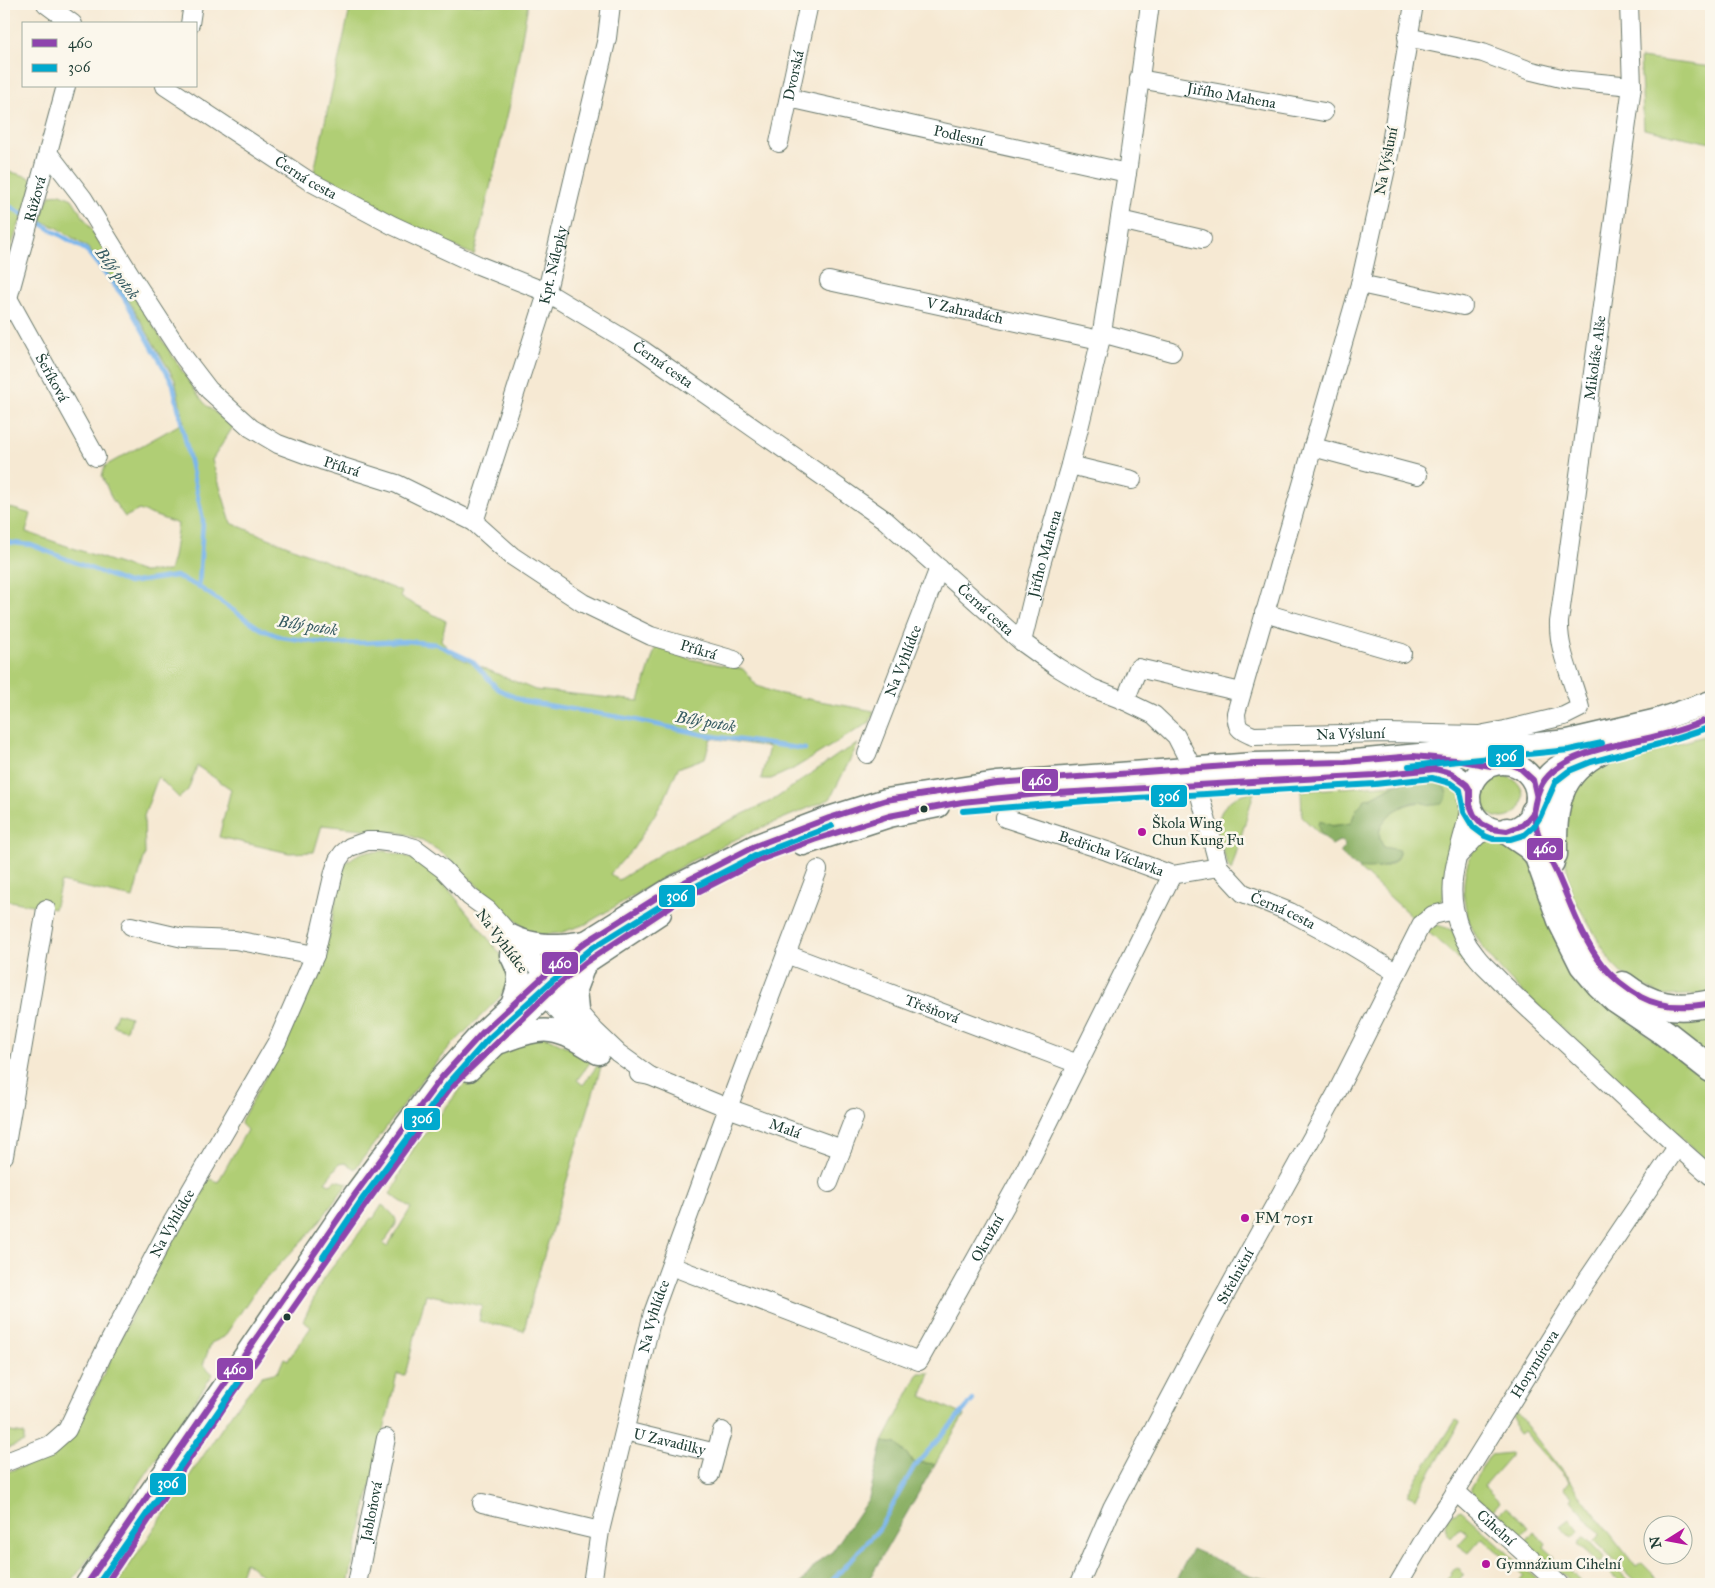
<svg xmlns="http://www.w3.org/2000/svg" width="1715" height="1588" viewBox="0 0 1715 1588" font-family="'IM FELL Great Primer',serif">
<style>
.green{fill:#b0ce75;stroke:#688654}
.forest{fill:#8cb166;stroke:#56774d}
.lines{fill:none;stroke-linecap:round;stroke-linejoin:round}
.stream{stroke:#7ab6ec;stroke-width:4.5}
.minor-casing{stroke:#6a796c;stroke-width:20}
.major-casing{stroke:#6a796c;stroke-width:25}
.highway-casing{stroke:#6a796c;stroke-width:29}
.minor{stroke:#fff;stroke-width:18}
.major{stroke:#fff;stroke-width:22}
.highway{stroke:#fff;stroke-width:26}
.bus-1-casing{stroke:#fbf7ec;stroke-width:10}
.bus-2-casing{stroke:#fbf7ec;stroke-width:10}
.bus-1{stroke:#8e44ad;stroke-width:6}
.bus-2{stroke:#00a9ce;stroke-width:6}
.bus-dot{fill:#1f3d34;stroke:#fbf7ec;stroke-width:2}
.poi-dot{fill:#b5179e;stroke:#fbf7ec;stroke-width:2}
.labels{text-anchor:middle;stroke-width:5;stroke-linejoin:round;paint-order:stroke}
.street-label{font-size:15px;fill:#1f3d34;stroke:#fbf7ec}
.poi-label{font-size:15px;fill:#1f3d34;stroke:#fbf7ec;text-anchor:start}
.water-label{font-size:16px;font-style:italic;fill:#365b62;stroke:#fbf7ec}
.line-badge{stroke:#fbf7ec;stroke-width:2}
.badge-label{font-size:14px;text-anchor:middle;font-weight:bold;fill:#fff}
</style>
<rect width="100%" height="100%" fill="#fbf7ec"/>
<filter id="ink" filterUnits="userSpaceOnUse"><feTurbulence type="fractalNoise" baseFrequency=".02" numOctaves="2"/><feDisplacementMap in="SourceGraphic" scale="10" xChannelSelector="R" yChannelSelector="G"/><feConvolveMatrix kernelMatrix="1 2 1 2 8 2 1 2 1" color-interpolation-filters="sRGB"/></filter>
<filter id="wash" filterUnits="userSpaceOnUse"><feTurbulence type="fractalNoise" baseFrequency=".0096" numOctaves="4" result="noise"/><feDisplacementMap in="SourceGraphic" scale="20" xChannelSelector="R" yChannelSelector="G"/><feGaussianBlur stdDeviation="1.12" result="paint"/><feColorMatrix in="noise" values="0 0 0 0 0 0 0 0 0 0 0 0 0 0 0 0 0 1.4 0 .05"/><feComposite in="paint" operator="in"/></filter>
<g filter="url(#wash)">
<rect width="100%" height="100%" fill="#f6e9d3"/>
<g class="green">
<path d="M 351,4 L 528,4 L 510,104 L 474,255 L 398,222 L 313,176 Z"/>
<path d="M 1640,58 L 1711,67 L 1711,143 L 1644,129 Z"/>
<path d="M 4,170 L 29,177 L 33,181 L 28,205 L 18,227 L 4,268 Z"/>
<path d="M 61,194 L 72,199 L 195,391 L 206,405 L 233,427 L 212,460 L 231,523 L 402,592 L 400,597 L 446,621 L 441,640 L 455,656 L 535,690 L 639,701 L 656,646 L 690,659 L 743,669 L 757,686 L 776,693 L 874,711 L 870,722 L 793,769 L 771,779 L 761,779 L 769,747 L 711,738 L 705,758 L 678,768 L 665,798 L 633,849 L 610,874 L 619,880 L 665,851 L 775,799 L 839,754 L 858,744 L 830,799 L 751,832 L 689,862 L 586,924 L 560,933 L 540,935 L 525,928 L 511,917 L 441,852 L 422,840 L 402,833 L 322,825 L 314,852 L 289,853 L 219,837 L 231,789 L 197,766 L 188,790 L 179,798 L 158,777 L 144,816 L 145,854 L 133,898 L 61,882 L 54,909 L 4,900 L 4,506 L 31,514 L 26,532 L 143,572 L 169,571 L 173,557 L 178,524 L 139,510 L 125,517 L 112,499 L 102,476 L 105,466 L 184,422 L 175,380 L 126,296 L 88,248 L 58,228 L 41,221 L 45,204 L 51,195 Z"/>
<path d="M 1711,734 L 1711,994 L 1663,996 L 1622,974 L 1612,964 L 1572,895 L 1565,857 L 1562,826 L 1574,788 L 1593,771 L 1613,763 Z"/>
<path d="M 1434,775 L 1445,776 L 1463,797 L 1463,808 L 1446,873 L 1443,899 L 1437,908 L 1419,921 L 1410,915 L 1357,867 C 1371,870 1398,870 1399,851 L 1384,847 C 1366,822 1405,799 1426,803 L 1444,787 Z"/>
<circle cx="1502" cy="797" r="21"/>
<path d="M 1396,784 L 1371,798 L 1356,810 L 1351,823 C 1340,826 1329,824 1319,829 L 1323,837 L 1302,817 L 1301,791 Z"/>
<path d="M 1254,792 L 1231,871 C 1226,863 1224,854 1222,845 C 1220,839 1217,832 1218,826 C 1219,805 1235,793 1254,792 Z"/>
<path d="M 1500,840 L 1522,847 L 1617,1011 L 1711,1084 L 1711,1165 L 1515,985 C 1481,950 1454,916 1467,865 C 1473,845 1480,842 1500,840 Z"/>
<path d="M 385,851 L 403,855 L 420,863 L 443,882 L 507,962 L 509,977 L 506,988 L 499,998 L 453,1044 L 422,1080 L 355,1169 L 345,1163 L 339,1164 L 325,1182 L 330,1184 L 336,1180 L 348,1183 L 316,1226 L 257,1288 L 224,1337 L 211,1343 L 203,1365 L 213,1374 L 103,1538 L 70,1584 L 4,1584 L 4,1473 L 44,1459 L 62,1446 L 78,1427 L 137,1305 L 206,1180 L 210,1179 L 218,1182 L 247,1130 L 241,1124 L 242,1119 L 284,1043 L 316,976 L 329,935 L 343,865 L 355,856 L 364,852 Z"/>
<path d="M 1437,925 L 1447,928 L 1453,931 L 1509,998 L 1507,1002 L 1427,931 Z"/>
<path d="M 117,1013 L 130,1017 L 126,1030 L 113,1026 Z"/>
<path d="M 1653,1016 C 1673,1020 1691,1022 1711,1016 L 1711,1059 Z"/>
<path d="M 541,1034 L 591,1059 L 589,1064 L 577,1080 L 583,1085 L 597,1066 L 601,1067 L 534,1289 L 524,1331 L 479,1321 L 482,1306 L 426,1294 L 405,1375 L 397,1374 L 348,1584 L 273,1584 L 245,1562 L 237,1584 L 117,1584 L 234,1410 L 262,1376 L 278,1372 L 284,1358 L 288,1360 L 311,1327 L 303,1321 L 323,1279 L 371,1218 L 373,1219 L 382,1205 C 404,1222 397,1223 383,1244 L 387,1247 L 411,1208 L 390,1194 L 399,1180 L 397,1179 L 415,1146 L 462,1087 L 488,1059 Z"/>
<path d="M 919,1373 L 930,1373 L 922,1396 L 964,1415 L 935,1464 L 913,1462 L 897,1444 L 883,1442 Z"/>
<path d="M 1516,1412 L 1636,1567 L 1642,1563 L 1663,1584 L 1638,1584 L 1594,1541 L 1600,1534 L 1571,1500 L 1573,1497 L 1564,1487 L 1569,1482 L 1524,1431 L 1519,1434 L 1516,1430 L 1513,1417 Z"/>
<path d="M 1456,1420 L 1460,1422 L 1416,1498 L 1407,1494 L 1420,1472 L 1421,1473 Z"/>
<path d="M 4,1431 L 24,1434 L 24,1442 L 4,1450 Z"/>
<path d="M 1510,1453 L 1512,1454 L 1484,1486 L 1500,1502 L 1492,1511 L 1471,1492 L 1471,1486 L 1490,1455 Z"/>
<path d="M 1506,1507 L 1529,1527 L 1520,1537 L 1497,1516 Z"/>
<path d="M 1460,1510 L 1542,1584 L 1517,1584 L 1524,1575 L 1482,1538 L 1469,1553 L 1458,1545 L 1468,1534 L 1460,1528 L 1451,1538 C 1440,1526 1446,1515 1460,1510 Z"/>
<path d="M 1570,1519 L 1579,1531 L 1572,1538 L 1560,1527 Z"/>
<path d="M 1534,1532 L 1546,1543 L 1544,1547 L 1555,1557 L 1550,1563 L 1526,1542 Z"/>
<path d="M 1584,1536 L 1605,1558 L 1600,1564 L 1578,1544 Z"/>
<path d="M 1560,1562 L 1583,1583 L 1582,1584 L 1573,1584 L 1555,1568 Z"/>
<path d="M 1611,1563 L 1632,1584 L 1622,1584 L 1606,1569 Z"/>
<path d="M 1457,1568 L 1464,1574 L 1455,1584 L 1442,1584 L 1452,1574 L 1451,1572 Z"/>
</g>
<g class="forest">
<path d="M 1434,775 C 1439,781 1453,793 1444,801 C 1442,803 1437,805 1434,805 C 1426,805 1420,800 1411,803 C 1393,809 1369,827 1384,847 L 1399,850 C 1399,867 1372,871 1359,868 C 1352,866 1345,857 1340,852 L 1344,847 L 1343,842 L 1339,841 L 1332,845 C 1325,839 1319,834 1318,824 L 1320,821 L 1333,826 L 1351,823 L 1356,810 L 1365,799 L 1371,798 L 1396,784 Z"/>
<path d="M 883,1442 L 897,1444 L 913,1462 L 935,1464 L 872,1574 L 866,1584 L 800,1584 L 821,1559 L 832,1552 L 869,1498 Z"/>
<path d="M 1192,1549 L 1250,1575 L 1269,1580 L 1265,1584 L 1174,1584 Z"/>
</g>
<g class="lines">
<g class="stream">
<path d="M 4,203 L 26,216"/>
<path d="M 33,219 L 86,250 L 123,296 L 173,384 L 203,520 L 199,587 L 261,629 L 281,637 L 331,644 L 407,641 L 436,644 L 472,661 L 498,689 L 523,701 L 631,719 L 705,735 L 805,749"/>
<path d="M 4,542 L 31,545 L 128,583 L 176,576 L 199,587"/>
<path d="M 829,1584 L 879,1529 L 914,1467 L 973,1400"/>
</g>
</g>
</g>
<g filter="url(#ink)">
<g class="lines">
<g class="minor-casing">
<g id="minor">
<path d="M 46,4 L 73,24"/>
<path id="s1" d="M 1414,4 L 1389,155 L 1360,284 L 1236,713 C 1237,729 1238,729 1253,736 L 1387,733 L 1479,735 L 1505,730 L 1564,716 L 1580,708 C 1573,679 1558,652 1559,622 L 1632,86 L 1629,4"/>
<path d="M 190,24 L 193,4"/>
<path d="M 1407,37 L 1483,53 L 1528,70 L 1569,80 L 1632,86"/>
<path id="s2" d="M 1139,79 L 1324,112"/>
<path id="s3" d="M 165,86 L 309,181 L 392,225 L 478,265 L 546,292 L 641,349 L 885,520 L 1022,642 L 1057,667 L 1092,688 L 1125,701 L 1154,715 L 1176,736 L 1193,769 L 1219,867 L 1243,893 L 1290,912 L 1344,941 L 1397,973"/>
<path id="s4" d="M 789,98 L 1127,173"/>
<path id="s5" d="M 779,143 L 808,8"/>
<path id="s6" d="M 49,154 L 83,198 L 133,279 L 183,356 L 209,390 L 251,428 L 278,444 L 324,461 L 397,484 L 474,522 L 512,556 L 583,603 L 651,636 L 734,660"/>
<path d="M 1120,220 L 1202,239"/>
<path id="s7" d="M 829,281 L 1095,339 L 1109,335 L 1172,352"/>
<path d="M 1360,284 L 1463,306"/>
<path id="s8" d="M 8,298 L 96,457"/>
<path id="s9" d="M 4,313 L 66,86"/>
<path d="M 1313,447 L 1418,475"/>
<path d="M 1070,465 L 1132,480"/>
<path id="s10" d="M 474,522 L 544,303 L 607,38 L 611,4"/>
<path d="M 1264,613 L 1402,653"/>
<path id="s11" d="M 1022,642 L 1041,564 L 1070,465 L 1101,338 L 1127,173 L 1150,4"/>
<path d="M 1125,701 L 1138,668 L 1241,692"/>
<path id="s12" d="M 867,754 L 939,568"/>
<path d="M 1470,805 C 1465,839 1447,872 1454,908 C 1457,925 1465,943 1476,956 C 1481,963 1488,969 1494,975 C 1515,997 1538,1017 1560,1038 C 1610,1084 1659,1132 1711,1176"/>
<path id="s13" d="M 1005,818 L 1107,851 L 1172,875 L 1219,867"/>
<path d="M 1460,854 L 1478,835 L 1492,829"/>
<path d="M 131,926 L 183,938 L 235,940 L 315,955"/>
<path id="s14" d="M 786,954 L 1078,1064"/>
<path d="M 538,989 L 573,1029 L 584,1040"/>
<path id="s15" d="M 639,1074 L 650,1076 L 728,1108 L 842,1149"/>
<path d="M 4,1156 L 46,909"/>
<path d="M 829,1183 L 854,1118"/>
<path id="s16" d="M 671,1266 L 919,1361 L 1023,1174 L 1172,875"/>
<path id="s17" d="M 625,1431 L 716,1453"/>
<path id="s18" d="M 4,1463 L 50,1445 L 67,1430 L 105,1350 L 170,1226 L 277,1042 L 315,955 L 334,872 L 338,860 L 343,853 L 350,847 L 367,841 L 378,841 L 401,844 L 415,848 L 443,869 L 470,897 L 488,910 L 595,1031 L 618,1053 L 650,1076"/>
<path d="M 710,1475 L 722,1431"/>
<path id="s19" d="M 1455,1491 L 1559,1584"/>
<path d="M 482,1503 L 600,1531"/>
<path id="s20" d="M 357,1584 L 386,1438"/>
<path id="s21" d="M 592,1584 L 600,1531 L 653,1313 L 728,1108 L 818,870"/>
<path id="s22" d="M 1079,1584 L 1112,1508 L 1214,1315 L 1336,1094 L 1421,925 L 1433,915 L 1454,910"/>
<path id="s23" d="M 1398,1584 L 1429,1531 L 1451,1499 L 1585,1283 L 1677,1147"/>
</g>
</g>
<g class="major-casing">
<g id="major">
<circle cx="1503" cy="797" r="34"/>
<path d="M 1406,772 C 1432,769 1454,767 1470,790"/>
<path d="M 1154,787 L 1317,778"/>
<path d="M 1537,798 C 1540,791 1543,782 1547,777 C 1565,754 1623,745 1651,738"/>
<path d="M 803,844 L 889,816 L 938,806"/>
<path d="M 509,935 C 534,948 559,946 585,942"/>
<path d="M 511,955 C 523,978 520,981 512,1005"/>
<path d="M 577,1010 L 575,989 L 585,963"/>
<path d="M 501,1042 C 546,1024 557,1027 598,1053"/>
<path d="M 469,1070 L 556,986 L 586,962 L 660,913"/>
<path d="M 87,1584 L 224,1387 L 356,1193 L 442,1077 L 482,1033 L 546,974 L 586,942 L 669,890 L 755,846 L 829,818 L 886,800 L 997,783 L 1254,764 L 1345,762 L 1568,741 L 1658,720 L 1711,702"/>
</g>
</g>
<g class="highway-casing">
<g id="highway">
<path d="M 1534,812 L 1542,844 L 1551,862"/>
<path d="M 1507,831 L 1529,846 L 1537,854 L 1562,923 L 1583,965 L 1599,984 L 1616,1000 L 1665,1033 L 1711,1069"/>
<path d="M 1554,854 C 1553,807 1556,774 1602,750"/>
<path d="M 1623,985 C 1651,1007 1677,1011 1711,1003"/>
</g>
</g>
<use href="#minor" class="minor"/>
<use href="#major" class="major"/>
<use href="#highway" class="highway"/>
<g class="bus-1-casing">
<g id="bus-1">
<path d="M 1711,718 C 1695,725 1678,731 1661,735 C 1627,744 1573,749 1548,776 C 1540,784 1533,803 1534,815 C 1536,837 1550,858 1559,878 C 1572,908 1583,940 1603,966 C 1613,978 1627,989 1641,997 C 1663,1009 1687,1008 1711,1003"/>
<path d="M 87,1584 L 356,1193 L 442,1077 L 482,1033 L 546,974 L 586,942 L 669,890 L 755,846 L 829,818 L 886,800 L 997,783 L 1254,764 L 1345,762 L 1413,756 L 1456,760 L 1491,766 L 1510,764 L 1520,768 L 1533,780 L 1537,798 L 1534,812 L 1523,825 L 1507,831 L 1492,829 L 1482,824 L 1474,815 L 1470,805 L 1470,790 L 1467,785 L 1451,773 L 1435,769 L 1375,775 L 1040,794 L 962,802 L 889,816 L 814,840 L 762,859 L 674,904 L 586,962 L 556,986 L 451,1087 L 366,1204 L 233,1394 L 106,1584"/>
</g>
</g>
<g class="bus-2-casing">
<g id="bus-2">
<path d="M 1409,766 L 1569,750 L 1602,743"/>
<path d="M 963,811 L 1086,801 L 1375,784 L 1432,778 L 1450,783 L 1460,790 L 1464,812 L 1473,827 L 1485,836 L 1493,839 L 1511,839 L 1524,835 L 1534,826 L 1540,817 L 1556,781 L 1569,771 L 1591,762 L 1659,744 L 1711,727"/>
<path d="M 323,1257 L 363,1198 L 449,1083 L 488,1039 L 552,981 L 591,949 L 673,898 L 759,854 L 832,826"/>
<path d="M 98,1584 L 238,1383"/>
</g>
</g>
<use href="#bus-1" class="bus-1"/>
<use href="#bus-2" class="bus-2"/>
</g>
</g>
<g class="bus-dot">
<circle cx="924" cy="809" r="4.5"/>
<circle cx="287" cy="1317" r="4.5"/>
</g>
<g class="poi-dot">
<circle cx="1142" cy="832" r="5"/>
<circle cx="1245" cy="1218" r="5"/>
<circle cx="1486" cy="1564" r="5"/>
</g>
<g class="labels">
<g class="street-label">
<text dy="5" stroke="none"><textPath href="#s5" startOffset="69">Dvorská</textPath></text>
<text dy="5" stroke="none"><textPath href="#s2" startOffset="94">Jiřího Mahena</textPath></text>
<text dy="5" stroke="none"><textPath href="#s4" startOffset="174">Podlesní</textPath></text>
<text transform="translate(1386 161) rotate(-79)" y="5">Na Výsluní</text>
<text dy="5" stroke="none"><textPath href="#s3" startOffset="168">Černá cesta</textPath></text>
<text dy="5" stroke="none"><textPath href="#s9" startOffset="118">Růžová</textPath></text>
<text dy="5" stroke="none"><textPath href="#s10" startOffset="269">Kpt. Nálepky</textPath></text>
<text dy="5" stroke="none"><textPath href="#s7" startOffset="139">V Zahradách</textPath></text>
<text dy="5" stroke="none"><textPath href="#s1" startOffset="1450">Mikoláše Alše</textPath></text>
<text dy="5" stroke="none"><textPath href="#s3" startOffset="572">Černá cesta</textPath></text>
<text dy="5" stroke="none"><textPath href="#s8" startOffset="91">Šeříková</textPath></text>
<text dy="5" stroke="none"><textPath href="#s6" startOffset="441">Příkrá</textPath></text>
<text dy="5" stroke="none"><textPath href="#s11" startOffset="91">Jiřího Mahena</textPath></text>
<text dy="5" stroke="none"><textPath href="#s3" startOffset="978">Černá cesta</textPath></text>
<text dy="5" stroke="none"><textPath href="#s6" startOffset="846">Příkrá</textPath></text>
<text dy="5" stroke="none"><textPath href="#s12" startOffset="100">Na Vyhlídce</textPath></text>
<text dy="5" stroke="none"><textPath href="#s1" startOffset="861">Na Výsluní</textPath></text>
<text dy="5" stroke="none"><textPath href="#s13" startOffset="112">Bedřicha Václavka</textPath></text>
<text dy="5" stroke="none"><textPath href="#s3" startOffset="1426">Černá cesta</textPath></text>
<text transform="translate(502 941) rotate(53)" y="5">Na Vyhlídce</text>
<text dy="5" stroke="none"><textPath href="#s14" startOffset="156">Třešňová</textPath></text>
<text dy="5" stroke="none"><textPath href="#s15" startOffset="156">Malá</textPath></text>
<text dy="5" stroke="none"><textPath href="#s18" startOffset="304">Na Vyhlídce</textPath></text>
<text dy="5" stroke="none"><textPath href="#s16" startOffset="406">Okružní</textPath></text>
<text dy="5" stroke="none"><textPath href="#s22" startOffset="345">Střelniční</textPath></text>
<text dy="5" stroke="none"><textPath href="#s21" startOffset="275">Na Vyhlídce</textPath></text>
<text dy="5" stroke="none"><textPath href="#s23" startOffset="259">Horymírova</textPath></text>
<text dy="5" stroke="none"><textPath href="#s17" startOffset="46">U Zavadilky</textPath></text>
<text dy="5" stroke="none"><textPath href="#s20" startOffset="74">Jabloňová</textPath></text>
<text dy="5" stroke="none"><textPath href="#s19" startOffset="55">Cihelní</textPath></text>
</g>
<g class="poi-label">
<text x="1152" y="828">Škola Wing<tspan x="1152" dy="17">Chun Kung Fu</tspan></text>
<text x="1255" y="1223">FM 7051</text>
<text x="1496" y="1569">Gymnázium Cihelní</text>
</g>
<g class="water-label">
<text transform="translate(118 273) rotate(53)" y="6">Bílý potok</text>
<text transform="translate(308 625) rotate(9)" y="6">Bílý potok</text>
<text transform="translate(706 721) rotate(10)" y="6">Bílý potok</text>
</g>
</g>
<g class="line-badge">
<rect x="1487" y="744" width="38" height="24" rx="5" fill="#00a9ce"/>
<rect x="1021" y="768" width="38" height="24" rx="5" fill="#8e44ad"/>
<rect x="1150" y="784" width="38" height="24" rx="5" fill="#00a9ce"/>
<rect x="1526" y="837" width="38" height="24" rx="5" fill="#8e44ad"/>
<rect x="658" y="884" width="38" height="24" rx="5" fill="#00a9ce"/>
<rect x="541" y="951" width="38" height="24" rx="5" fill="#8e44ad"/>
<rect x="403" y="1107" width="38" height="24" rx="5" fill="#00a9ce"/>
<rect x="216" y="1357" width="38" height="24" rx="5" fill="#8e44ad"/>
<rect x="149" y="1472" width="38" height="24" rx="5" fill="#00a9ce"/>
</g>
<g class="badge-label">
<text x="1506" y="761">306</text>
<text x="1040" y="785">460</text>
<text x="1169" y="801">306</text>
<text x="1545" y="853">460</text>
<text x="677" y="901">306</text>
<text x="560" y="968">460</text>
<text x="422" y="1123">306</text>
<text x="235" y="1374">460</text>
<text x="168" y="1488">306</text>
</g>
<rect width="1715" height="1588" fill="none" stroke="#fbf7ec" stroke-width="20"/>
<rect x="22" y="22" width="175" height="65" fill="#fbf7ec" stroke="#a3ada2"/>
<rect x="32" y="39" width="25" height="8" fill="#8e44ad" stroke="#a3ada2"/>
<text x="68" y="48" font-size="15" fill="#1f3d34">460</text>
<rect x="32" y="64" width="25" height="8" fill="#00a9ce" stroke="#a3ada2"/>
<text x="68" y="72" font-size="15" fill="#1f3d34">306</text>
<g transform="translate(1668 1540) rotate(259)"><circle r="24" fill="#fbf7ec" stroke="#a3ada2"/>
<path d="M0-4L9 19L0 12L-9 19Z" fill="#b5179e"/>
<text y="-8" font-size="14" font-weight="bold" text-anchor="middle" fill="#1f3d34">N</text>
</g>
</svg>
